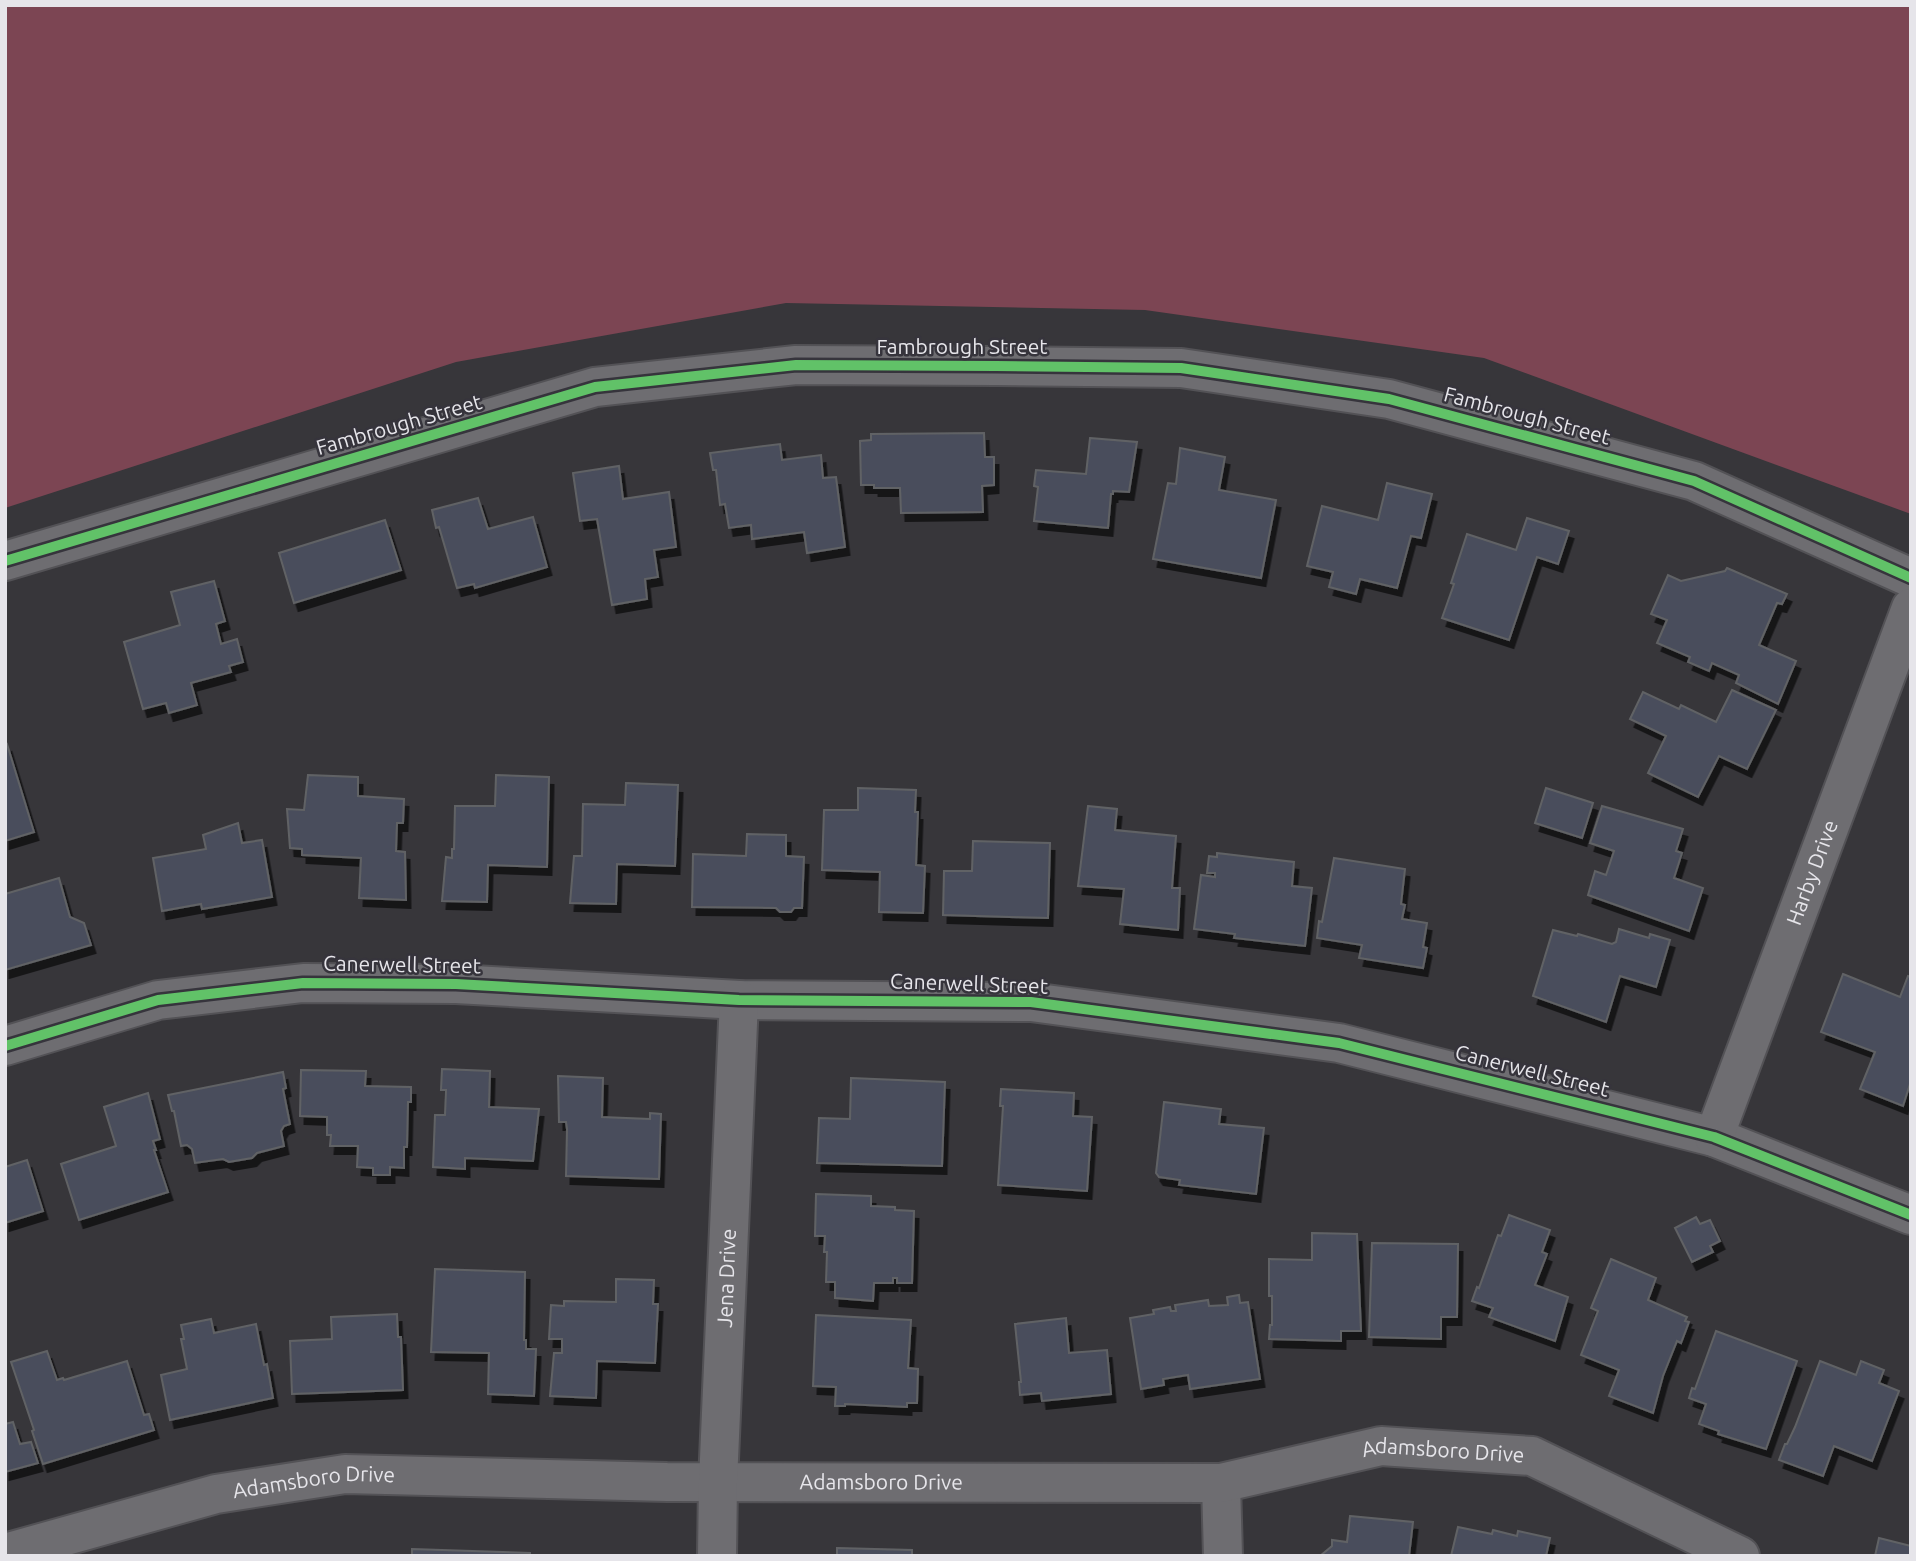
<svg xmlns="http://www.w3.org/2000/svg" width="1916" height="1561" viewBox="0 0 1916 1561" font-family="Ubuntu,sans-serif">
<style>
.green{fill:#7c4553}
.building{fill:#4a4e5b;stroke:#616265;stroke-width:2;filter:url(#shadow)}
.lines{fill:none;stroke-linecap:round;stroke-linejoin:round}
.street-casing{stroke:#535256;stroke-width:42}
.street{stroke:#6e6d71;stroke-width:38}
.cycleway-casing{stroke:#36343c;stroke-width:15}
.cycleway{stroke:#61c268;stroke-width:10}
.labels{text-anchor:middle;stroke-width:5;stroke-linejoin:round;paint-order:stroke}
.street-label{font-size:21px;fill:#e6e5ea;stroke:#36343c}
</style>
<defs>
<filter id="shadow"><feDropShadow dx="4.5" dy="8" stdDeviation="0" flood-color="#0009"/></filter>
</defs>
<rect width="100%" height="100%" fill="#37363a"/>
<path class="green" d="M 5,5 L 1911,5 L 1911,514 L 1484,358 L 1145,310 L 786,303 L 456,362 L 5,508 Z"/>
<g class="building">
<path d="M 984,433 L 985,457 L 994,457 L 994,485 L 982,486 L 983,512 L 901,513 L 900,488 L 874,488 L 874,485 L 861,485 L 860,441 L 871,440 L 871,434 Z"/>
<path d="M 1090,438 L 1137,442 L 1129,492 L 1113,491 L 1113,494 L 1111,494 L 1108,528 L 1034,521 L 1038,487 L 1034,486 L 1036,470 L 1086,474 Z"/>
<path d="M 780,444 L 782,460 L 821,455 L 823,478 L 836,477 L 845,547 L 807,553 L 804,532 L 752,539 L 751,525 L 729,528 L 725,504 L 720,505 L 716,470 L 713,470 L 710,453 Z"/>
<path d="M 1180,448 L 1225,457 L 1219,490 L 1276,500 L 1261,578 L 1153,559 L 1168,483 L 1176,484 Z"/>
<path d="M 619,466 L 623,499 L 669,492 L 676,547 L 654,550 L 658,577 L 645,579 L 647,599 L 612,605 L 597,519 L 580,521 L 573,473 Z"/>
<path d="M 1387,483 L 1432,494 L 1421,538 L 1411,536 L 1397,588 L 1360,579 L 1356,594 L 1329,587 L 1333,572 L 1307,566 L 1322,506 L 1378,520 Z"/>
<path d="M 478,498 L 488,529 L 533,517 L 547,567 L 475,588 L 474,584 L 457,588 L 439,527 L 436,528 L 432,510 Z"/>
<path d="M 1527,518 L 1569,531 L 1558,564 L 1537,557 L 1509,640 L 1442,618 L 1454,584 L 1451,583 L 1467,534 L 1516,550 Z"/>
<path d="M 385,520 L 401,570 L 294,603 L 279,553 Z"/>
<path d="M 1727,568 L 1787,594 L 1782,604 L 1777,603 L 1759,645 L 1796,661 L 1778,704 L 1736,683 L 1739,675 L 1712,663 L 1709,671 L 1688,662 L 1690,657 L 1657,643 L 1667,620 L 1651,614 L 1668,575 L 1681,581 L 1725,571 Z"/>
<path d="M 214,581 L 225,621 L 216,624 L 221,644 L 237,639 L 243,662 L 229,666 L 231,672 L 191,683 L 197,705 L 169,713 L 166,703 L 143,709 L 124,642 L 180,625 L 171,592 Z"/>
<path d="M 1732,690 L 1776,710 L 1747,769 L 1719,756 L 1698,797 L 1648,773 L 1666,736 L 1630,719 L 1643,692 L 1679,709 L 1681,705 L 1716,722 Z"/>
<path d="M 7,744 L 34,832 L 5,841 L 5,745 Z"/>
<path d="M 308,775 L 358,777 L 358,796 L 404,799 L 403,823 L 397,823 L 396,851 L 405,852 L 406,900 L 359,898 L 361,858 L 302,855 L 302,849 L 290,848 L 287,809 L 304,810 Z"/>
<path d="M 496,775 L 549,777 L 547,867 L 488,865 L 487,902 L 442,901 L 446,857 L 452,858 L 452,849 L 454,849 L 455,806 L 495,806 Z"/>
<path d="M 626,783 L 678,785 L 675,866 L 617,864 L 616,904 L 570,903 L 574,856 L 582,856 L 583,804 L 625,805 Z"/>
<path d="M 858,788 L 916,790 L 915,812 L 918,812 L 916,865 L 925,866 L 923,913 L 879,912 L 880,872 L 822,870 L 824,810 L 858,810 Z"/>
<path d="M 1546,788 L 1593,803 L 1582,838 L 1535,823 Z"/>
<path d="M 1088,806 L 1117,809 L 1115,830 L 1176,836 L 1172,888 L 1180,888 L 1178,930 L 1120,924 L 1124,889 L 1078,886 Z"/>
<path d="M 1602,806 L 1683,829 L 1676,851 L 1682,853 L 1674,878 L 1703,888 L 1689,931 L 1588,895 L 1595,871 L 1606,875 L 1614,851 L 1590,843 Z"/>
<path d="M 238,823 L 242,843 L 262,840 L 272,897 L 202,909 L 201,904 L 162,911 L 153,858 L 206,849 L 203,835 Z"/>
<path d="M 747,834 L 786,835 L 786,856 L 804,857 L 802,908 L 794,908 L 791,912 L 780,912 L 776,908 L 692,907 L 693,854 L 746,856 Z"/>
<path d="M 973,841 L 1050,843 L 1048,918 L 943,915 L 944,871 L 972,871 Z"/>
<path d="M 1217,853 L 1294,862 L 1292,886 L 1312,888 L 1305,946 L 1234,938 L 1235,934 L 1194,929 L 1201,875 L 1215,877 L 1215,873 L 1207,873 L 1209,856 L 1217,857 Z"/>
<path d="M 1334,858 L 1405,869 L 1401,904 L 1405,905 L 1402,919 L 1427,923 L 1423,947 L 1427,948 L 1423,968 L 1359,958 L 1362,945 L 1317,938 L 1319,921 L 1322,922 Z"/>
<path d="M 59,878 L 70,917 L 84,923 L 91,945 L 5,970 L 5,894 Z"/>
<path d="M 1619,929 L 1649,938 L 1650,934 L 1670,940 L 1656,987 L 1620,976 L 1606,1022 L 1533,996 L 1553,930 L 1577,936 L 1578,934 L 1612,944 L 1616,942 Z"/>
<path d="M 1843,974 L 1900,997 L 1908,976 L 1911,977 L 1911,1081 L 1903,1106 L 1860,1089 L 1875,1052 L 1821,1032 Z"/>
<path d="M 442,1069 L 490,1071 L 489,1107 L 539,1109 L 533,1161 L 465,1158 L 465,1169 L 433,1167 L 435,1115 L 445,1115 L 446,1090 L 441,1090 Z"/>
<path d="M 301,1070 L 366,1071 L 365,1086 L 411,1087 L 411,1102 L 408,1102 L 407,1147 L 404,1147 L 404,1168 L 390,1167 L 390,1175 L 373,1175 L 373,1168 L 357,1167 L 358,1146 L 330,1146 L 331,1135 L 327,1135 L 327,1117 L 300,1116 Z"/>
<path d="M 283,1072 L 286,1088 L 283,1089 L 290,1124 L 284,1126 L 281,1131 L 284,1146 L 257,1153 L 252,1158 L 229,1162 L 223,1159 L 195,1163 L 192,1149 L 187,1145 L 181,1146 L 174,1111 L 172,1111 L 168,1095 Z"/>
<path d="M 558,1076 L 603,1078 L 602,1117 L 650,1119 L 650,1113 L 661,1114 L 659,1179 L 566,1176 L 567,1129 L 566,1122 L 559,1122 Z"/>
<path d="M 851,1078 L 945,1082 L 942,1166 L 817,1163 L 819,1118 L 850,1119 Z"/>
<path d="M 1001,1089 L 1074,1093 L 1073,1116 L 1092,1117 L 1087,1191 L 998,1185 L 1003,1106 L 1000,1106 Z"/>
<path d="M 148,1093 L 160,1139 L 153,1141 L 156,1150 L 154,1150 L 168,1192 L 79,1220 L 61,1164 L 116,1146 L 104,1107 Z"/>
<path d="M 1164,1102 L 1221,1109 L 1219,1124 L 1264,1128 L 1256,1194 L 1179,1185 L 1180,1180 L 1159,1177 L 1156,1173 Z"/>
<path d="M 27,1160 L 43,1211 L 5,1223 L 5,1167 Z"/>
<path d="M 816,1194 L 871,1196 L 871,1206 L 895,1207 L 895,1210 L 914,1211 L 912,1283 L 897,1283 L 897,1278 L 893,1278 L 893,1283 L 874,1283 L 873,1301 L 835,1298 L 835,1282 L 826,1282 L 827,1252 L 824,1252 L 825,1236 L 815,1236 Z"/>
<path d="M 1509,1215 L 1550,1230 L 1542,1252 L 1547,1254 L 1535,1285 L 1568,1297 L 1555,1341 L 1489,1317 L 1493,1308 L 1472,1301 L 1477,1287 L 1479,1288 L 1498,1235 L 1501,1236 Z"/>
<path d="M 1696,1217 L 1700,1224 L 1710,1220 L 1720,1241 L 1710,1246 L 1713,1252 L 1692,1262 L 1675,1228 Z"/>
<path d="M 1312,1233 L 1357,1234 L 1361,1331 L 1341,1331 L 1341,1341 L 1269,1339 L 1270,1325 L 1272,1325 L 1272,1296 L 1269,1296 L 1269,1259 L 1312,1260 Z"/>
<path d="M 1372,1243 L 1458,1244 L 1457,1317 L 1441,1317 L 1441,1339 L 1369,1337 Z"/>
<path d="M 1611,1259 L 1656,1278 L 1648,1300 L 1687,1317 L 1685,1321 L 1689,1322 L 1681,1343 L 1677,1341 L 1663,1376 L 1653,1413 L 1609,1396 L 1619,1370 L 1581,1355 L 1598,1311 L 1591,1308 Z"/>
<path d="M 435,1269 L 525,1272 L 524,1340 L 526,1340 L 526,1349 L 536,1349 L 534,1396 L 488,1394 L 489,1353 L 431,1352 Z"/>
<path d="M 616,1279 L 654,1280 L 653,1304 L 658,1304 L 655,1363 L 597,1361 L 596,1398 L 550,1396 L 554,1353 L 562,1353 L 562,1339 L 549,1339 L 551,1305 L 564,1306 L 564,1301 L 616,1302 Z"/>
<path d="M 1239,1295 L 1240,1303 L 1248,1302 L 1260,1379 L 1190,1389 L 1188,1375 L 1163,1379 L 1164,1385 L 1141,1389 L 1130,1318 L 1154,1314 L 1153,1310 L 1170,1307 L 1171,1311 L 1176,1311 L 1175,1305 L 1208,1300 L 1209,1306 L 1228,1305 L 1227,1297 Z"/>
<path d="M 397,1314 L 398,1337 L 401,1337 L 403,1390 L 292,1394 L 290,1341 L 332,1339 L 331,1317 Z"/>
<path d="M 816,1315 L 911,1320 L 908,1368 L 918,1369 L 917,1403 L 907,1403 L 907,1407 L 845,1404 L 845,1406 L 835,1406 L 836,1387 L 813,1386 Z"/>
<path d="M 1066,1318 L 1069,1353 L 1107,1350 L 1111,1394 L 1042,1401 L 1041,1393 L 1020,1395 L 1019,1382 L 1021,1382 L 1015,1324 Z"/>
<path d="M 211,1319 L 214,1333 L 256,1324 L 264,1365 L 267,1364 L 273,1398 L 170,1420 L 161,1375 L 187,1369 L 181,1339 L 184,1339 L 181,1325 Z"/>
<path d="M 1716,1331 L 1797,1361 L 1766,1449 L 1718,1434 L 1719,1431 L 1699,1424 L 1706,1404 L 1689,1398 L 1692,1388 L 1695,1389 Z"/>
<path d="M 47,1351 L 57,1380 L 63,1378 L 64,1380 L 127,1361 L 144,1415 L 149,1414 L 154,1430 L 43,1464 L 32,1431 L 34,1430 L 11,1362 Z"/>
<path d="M 1820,1361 L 1856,1375 L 1861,1361 L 1884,1370 L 1879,1383 L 1899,1391 L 1872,1461 L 1834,1446 L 1823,1476 L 1779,1460 L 1785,1444 L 1787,1444 L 1795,1427 Z"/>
<path d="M 13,1422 L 20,1444 L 31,1442 L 38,1463 L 5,1472 L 5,1424 Z"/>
<path d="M 1350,1516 L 1413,1522 L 1409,1556 L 1320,1556 L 1332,1546 L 1332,1540 L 1347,1542 Z"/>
<path d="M 1458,1527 L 1492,1534 L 1493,1530 L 1517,1536 L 1518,1531 L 1550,1538 L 1546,1556 L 1451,1556 Z"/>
<path d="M 1879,1538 L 1911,1546 L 1911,1556 L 1875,1556 Z"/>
<path d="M 837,1548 L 912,1550 L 912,1556 L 837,1556 Z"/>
<path d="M 412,1549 L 530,1553 L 530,1556 L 412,1556 Z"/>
</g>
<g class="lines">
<g class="street-casing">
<g id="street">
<path d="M 5,561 L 595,387 L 796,365 L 996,366 L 1181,368 L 1389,399 L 1694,481 L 1911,578"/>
<path d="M 5,1046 L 158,1000 L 303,983 L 456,984 L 739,1000 L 1031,1002 L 1339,1043 L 1714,1137 L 1911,1215"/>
<path id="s1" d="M 1714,1137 L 1911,608"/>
<path d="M 1221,1483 L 1223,1556"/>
<path id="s2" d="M 5,1553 L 216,1494 L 345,1474 L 667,1482 L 1221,1483 L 1381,1446 L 1532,1456 L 1740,1556"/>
<path id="s3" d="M 717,1556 L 718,1482 L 739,1000"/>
</g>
</g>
<use href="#street" class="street"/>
<g class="cycleway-casing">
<g id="cycleway">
<path d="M 5,561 L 595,387 L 796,365 L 996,366 L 1181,368 L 1389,399 L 1694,481 L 1911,578"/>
<path d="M 5,1046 L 158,1000 L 303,983 L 456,984 L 739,1000 L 1031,1002 L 1339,1043 L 1714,1137 L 1911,1215"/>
</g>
</g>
<use href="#cycleway" class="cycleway"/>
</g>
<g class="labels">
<g class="street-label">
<text x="962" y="354">Fambrough Street</text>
<text transform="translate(1527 416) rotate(15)" y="7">Fambrough Street</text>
<text transform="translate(399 425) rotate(-16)" y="7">Fambrough Street</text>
<text dy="7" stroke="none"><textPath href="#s1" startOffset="282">Harby Drive</textPath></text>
<text transform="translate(402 965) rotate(1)" y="7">Canerwell Street</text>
<text transform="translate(969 984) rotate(2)" y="7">Canerwell Street</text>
<text transform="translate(1532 1071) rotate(14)" y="7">Canerwell Street</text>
<text dy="7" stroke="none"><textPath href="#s3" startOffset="278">Jena Drive</textPath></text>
<text dy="7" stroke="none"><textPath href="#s2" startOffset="1452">Adamsboro Drive</textPath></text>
<text dy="7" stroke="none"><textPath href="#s2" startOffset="886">Adamsboro Drive</textPath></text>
<text dy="7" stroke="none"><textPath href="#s2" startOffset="318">Adamsboro Drive</textPath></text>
</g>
</g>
<rect width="1916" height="1561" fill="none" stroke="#e6e5ea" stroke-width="14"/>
</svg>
